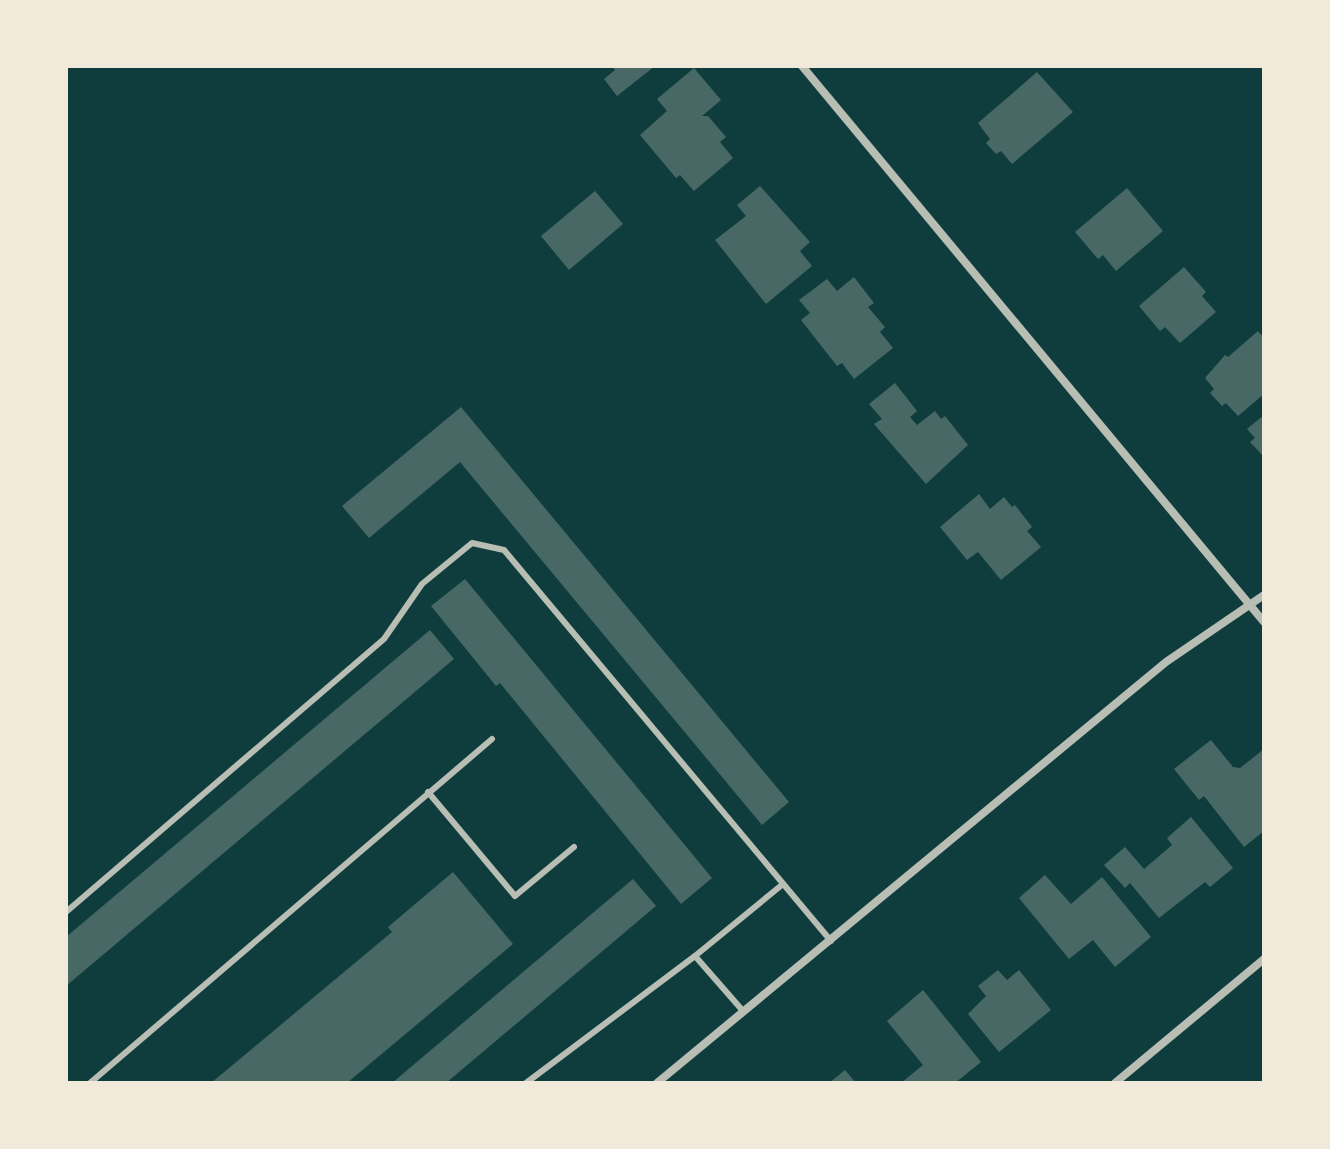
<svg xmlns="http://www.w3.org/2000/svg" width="1330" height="1149" viewBox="0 0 1330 1149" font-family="'Alegreya Sans',sans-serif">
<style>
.building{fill:#486865}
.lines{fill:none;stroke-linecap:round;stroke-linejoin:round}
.service{stroke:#b8beb3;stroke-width:6}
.minor{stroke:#b8beb3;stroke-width:8}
</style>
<rect width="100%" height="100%" fill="#0f3d3e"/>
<g class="building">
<path d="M 612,66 L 655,66 L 617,96 L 604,79 L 615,70 Z"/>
<path d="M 694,68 L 721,100 L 702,116 L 708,116 L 726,137 L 720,142 L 733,158 L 694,191 L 680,175 L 676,178 L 640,135 L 667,111 L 657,99 Z"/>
<path d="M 1037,72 L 1073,112 L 1012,164 L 1001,151 L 996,154 L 986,143 L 990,139 L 978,123 Z"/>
<path d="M 760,186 L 810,242 L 800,251 L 812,266 L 766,304 L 715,240 L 746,216 L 737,205 Z"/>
<path d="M 1127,188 L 1163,231 L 1116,271 L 1103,255 L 1098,259 L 1075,232 Z"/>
<path d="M 595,191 L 623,224 L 569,270 L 541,236 Z"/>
<path d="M 1184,267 L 1206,292 L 1202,296 L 1216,312 L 1180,343 L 1165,327 L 1160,331 L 1139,306 Z"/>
<path d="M 854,277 L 874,303 L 868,307 L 885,327 L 880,332 L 893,348 L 854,379 L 842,363 L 837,366 L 801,320 L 810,313 L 799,300 L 827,279 L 837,291 Z"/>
<path d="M 1258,331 L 1264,338 L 1264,394 L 1238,416 L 1226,403 L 1222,406 L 1210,393 L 1214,389 L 1205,378 L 1225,355 L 1228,357 Z"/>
<path d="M 895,383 L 917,411 L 910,417 L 917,425 L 935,411 L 941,419 L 945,416 L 968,445 L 926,484 L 874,424 L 882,419 L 869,404 Z"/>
<path d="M 461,407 L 789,802 L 762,825 L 460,462 L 369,538 L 342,506 Z"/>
<path d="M 1264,415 L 1264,457 L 1250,442 L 1255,438 L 1247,429 Z"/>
<path d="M 979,494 L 990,509 L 1004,497 L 1012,507 L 1015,505 L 1032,527 L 1027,531 L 1041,547 L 1001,580 L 978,552 L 967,560 L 940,527 Z"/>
<path d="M 465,579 L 712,878 L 681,904 L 500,683 L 496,686 L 431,606 Z"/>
<path d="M 430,630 L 454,659 L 66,986 L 66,937 Z"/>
<path d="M 1211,740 L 1233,767 L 1240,768 L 1264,749 L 1264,831 L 1244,847 L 1204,796 L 1199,800 L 1174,769 Z"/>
<path d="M 1191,817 L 1233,868 L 1210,887 L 1205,882 L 1159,918 L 1130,883 L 1125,888 L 1104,865 L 1125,847 L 1144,869 L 1172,845 L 1167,838 Z"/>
<path d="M 453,872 L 513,944 L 347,1083 L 211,1083 L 392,932 L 388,927 Z"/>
<path d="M 1045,875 L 1071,904 L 1102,877 L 1151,937 L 1115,967 L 1093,940 L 1069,959 L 1019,898 Z"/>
<path d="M 633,879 L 656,906 L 446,1083 L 392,1083 Z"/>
<path d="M 998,970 L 1007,980 L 1019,970 L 1051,1010 L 999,1052 L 968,1014 L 986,996 L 978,986 Z"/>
<path d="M 923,990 L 981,1062 L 955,1083 L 901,1083 L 923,1065 L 887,1021 Z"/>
<path d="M 845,1070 L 856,1083 L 829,1083 Z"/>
</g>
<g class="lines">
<g class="service">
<path d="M 428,792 L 515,896 L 574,847"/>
<path d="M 66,912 L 384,639 L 422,584 L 472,543 L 504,550 L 831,941"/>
<path d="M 695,956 L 783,884"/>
<path d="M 90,1083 L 492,739"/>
<path d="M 526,1083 L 695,956 L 743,1011"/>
</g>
<g class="minor">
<path d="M 802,66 L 1264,622"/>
<path d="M 657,1083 L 1166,662 L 1264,595"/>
<path d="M 1115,1083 L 1264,959"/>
</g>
</g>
<rect width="1330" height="1149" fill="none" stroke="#f1e9da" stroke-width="136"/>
</svg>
